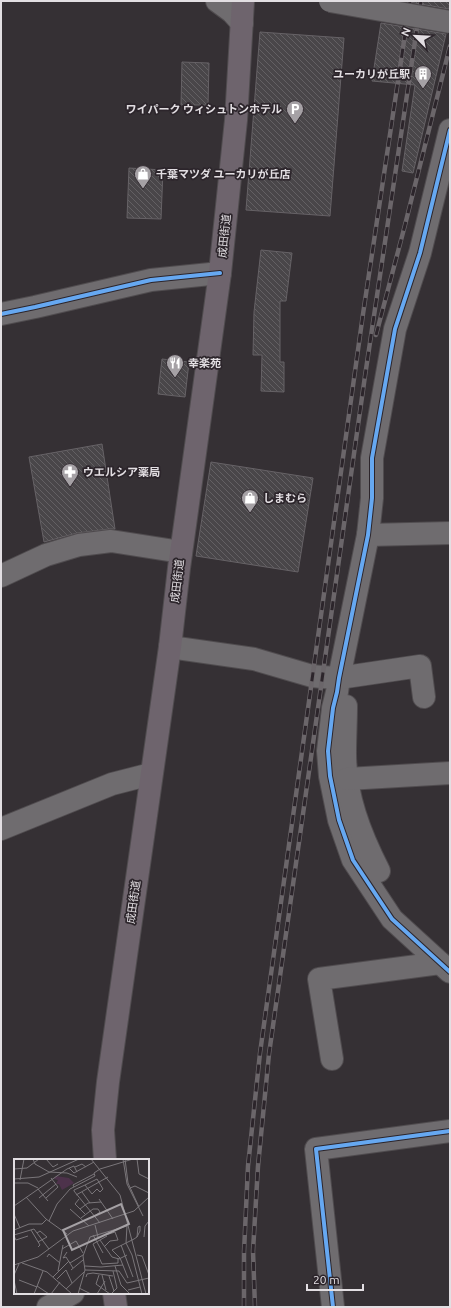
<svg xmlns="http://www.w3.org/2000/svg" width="451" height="1308" viewBox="0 0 451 1308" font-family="Ubuntu,'Noto Sans JP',sans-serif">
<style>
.building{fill:url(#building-back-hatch);stroke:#666266}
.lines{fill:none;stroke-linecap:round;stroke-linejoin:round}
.street-casing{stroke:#504c4f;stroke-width:24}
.highway-casing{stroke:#504c4f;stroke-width:24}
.street{stroke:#6f6c6f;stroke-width:22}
.highway{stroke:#6e646d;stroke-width:22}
.rail-casing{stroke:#6b666a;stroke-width:4.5}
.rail{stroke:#2c252b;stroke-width:3;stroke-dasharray:9;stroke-linecap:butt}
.secondary-bridge-casing{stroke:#504c4f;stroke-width:24;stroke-linecap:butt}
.secondary-bridge{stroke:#6f6c6f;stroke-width:22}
.cycleway-casing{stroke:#2c252b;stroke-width:6}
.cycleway{stroke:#66a8f1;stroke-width:4}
.labels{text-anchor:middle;stroke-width:3.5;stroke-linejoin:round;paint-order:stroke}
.poi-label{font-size:11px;font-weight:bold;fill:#e2dee2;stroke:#2c252b;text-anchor:start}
.street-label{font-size:11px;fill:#e2dee2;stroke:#2c252b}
.inset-road{fill:none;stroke:#7a767a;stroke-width:1}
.view{fill:#a5a1a5;fill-opacity:0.15;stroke:#a5a1a5;stroke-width:2}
.inset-edge{fill:none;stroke:#e2dee2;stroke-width:2}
</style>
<defs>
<pattern id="building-back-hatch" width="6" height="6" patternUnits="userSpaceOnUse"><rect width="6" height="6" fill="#494649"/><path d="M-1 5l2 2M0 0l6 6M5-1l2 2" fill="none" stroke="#636063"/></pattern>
</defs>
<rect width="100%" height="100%" fill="#353034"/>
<g class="building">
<path d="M 403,1 L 450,1 L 449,9 Z"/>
<path d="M 381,23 L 446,34 L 413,173 L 402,171 L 415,85 L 372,81 Z"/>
<path d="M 260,32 L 344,38 L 330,216 L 246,210 Z"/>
<path d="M 182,62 L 209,63 L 208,105 L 181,105 Z"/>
<path d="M 129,168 L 163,170 L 161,219 L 127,218 Z"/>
<path d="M 261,250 L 292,253 L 286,301 L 280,301 L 280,362 L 284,362 L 284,392 L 261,391 L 262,355 L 253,355 L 254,312 Z"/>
<path d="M 162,359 L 189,362 L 185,397 L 158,394 Z"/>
<path d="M 102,444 L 115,529 L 109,529 L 77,533 L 44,542 L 29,457 Z"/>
<path d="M 211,462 L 313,478 L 298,572 L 196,556 Z"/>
</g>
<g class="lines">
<g class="street-casing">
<g id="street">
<path d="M 217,1 L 232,12 L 242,23"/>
<path d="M 450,130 L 420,253 L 395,329 L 372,458 L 372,498 L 368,535 L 339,678 L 337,692 L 333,708 L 328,751 L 330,776 L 339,820 L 353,860 L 392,919 L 450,972"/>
<path d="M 1,314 L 35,307 L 151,280 L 220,273"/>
<path d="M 368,535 L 450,533"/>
<path d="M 1,576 L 46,555 L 79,545 L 111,541 L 181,552"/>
<path d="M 170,647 L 254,659 L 312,676 L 322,677 L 339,678 L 420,666 L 424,697"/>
<path d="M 346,706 C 346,722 345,737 345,753 C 345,795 360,834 379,871"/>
<path d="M 347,779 L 450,773"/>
<path d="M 1,829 L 112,784 L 151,774"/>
<path d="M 332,1059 L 319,979 L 440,963"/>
<path d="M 48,1307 L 73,1293"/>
<path d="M 333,1307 L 316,1149 L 450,1131"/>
</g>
</g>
<g class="highway-casing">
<g id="highway">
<path d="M 105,1160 L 103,1130 L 108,1082 L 170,647 L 179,568 L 220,273 L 236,120 L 243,1"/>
<path d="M 114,1293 L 116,1307"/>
</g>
</g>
<use href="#street" class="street"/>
<use href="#highway" class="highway"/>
<g class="rail-casing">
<g id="rail">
<path d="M 376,335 L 405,225 L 450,46"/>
<path d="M 244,1307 L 244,1252 L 248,1166 L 260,1053 L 363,314 L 410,1"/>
<path d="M 255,1307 L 253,1251 L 258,1166 L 269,1054 L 365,376 L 421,1"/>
</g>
</g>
<use href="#rail" class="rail"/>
<g class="secondary-bridge-casing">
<path id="secondary-bridge" d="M 330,1 L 450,22"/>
</g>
<use href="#secondary-bridge" class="secondary-bridge"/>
<g class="cycleway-casing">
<g id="cycleway">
<path d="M 450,130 L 420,253 L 395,329 L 372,458 L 372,498 L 368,535 L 339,678 L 337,692 L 333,708 L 328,751 L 330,776 L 339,820 L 353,860 L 392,919 L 450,972"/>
<path d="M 1,314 L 35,307 L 151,280 L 220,273"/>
<path d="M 333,1307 L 316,1149 L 450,1131"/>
</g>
</g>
<use href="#cycleway" class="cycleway"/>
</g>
<defs>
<g id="building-pin" transform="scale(0.9)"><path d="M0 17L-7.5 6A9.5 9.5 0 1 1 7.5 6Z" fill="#a5a1a5" stroke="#2c252b"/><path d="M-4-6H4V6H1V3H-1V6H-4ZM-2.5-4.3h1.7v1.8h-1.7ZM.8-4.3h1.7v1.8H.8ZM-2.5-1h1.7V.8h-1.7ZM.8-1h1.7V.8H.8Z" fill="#fff"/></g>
<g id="parking-pin" transform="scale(0.9)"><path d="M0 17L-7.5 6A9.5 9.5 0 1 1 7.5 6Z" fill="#a5a1a5" stroke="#2c252b"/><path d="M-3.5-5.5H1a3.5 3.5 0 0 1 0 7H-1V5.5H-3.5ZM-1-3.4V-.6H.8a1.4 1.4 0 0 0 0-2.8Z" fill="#fff"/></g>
<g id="shop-pin" transform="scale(0.9)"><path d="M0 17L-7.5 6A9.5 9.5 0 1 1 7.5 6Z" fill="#a5a1a5" stroke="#2c252b"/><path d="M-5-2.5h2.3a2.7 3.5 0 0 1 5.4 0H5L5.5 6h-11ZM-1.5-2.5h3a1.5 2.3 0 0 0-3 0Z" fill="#fff"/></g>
<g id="restaurant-pin" transform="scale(0.9)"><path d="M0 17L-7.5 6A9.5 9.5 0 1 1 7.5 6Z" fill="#a5a1a5" stroke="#2c252b"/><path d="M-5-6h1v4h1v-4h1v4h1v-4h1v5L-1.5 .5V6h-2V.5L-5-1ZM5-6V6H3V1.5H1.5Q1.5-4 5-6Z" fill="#fff"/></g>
<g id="pharmacy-pin" transform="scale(0.9)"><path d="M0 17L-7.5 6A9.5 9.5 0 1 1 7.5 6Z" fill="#a5a1a5" stroke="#2c252b"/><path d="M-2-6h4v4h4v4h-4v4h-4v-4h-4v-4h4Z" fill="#fff"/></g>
</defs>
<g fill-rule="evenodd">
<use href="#building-pin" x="423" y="74"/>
<use href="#parking-pin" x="295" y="109"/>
<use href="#shop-pin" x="143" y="174"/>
<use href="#restaurant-pin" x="175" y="363"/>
<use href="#pharmacy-pin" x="70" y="472"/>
<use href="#shop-pin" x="250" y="498"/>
</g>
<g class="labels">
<g class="poi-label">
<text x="410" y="78" text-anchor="end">ユーカリが丘駅</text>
<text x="282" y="113" text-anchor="end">ワイパーク ウィシュトンホテル</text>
<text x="156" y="178">千葉マツダ ユーカリが丘店</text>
<text x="188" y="367">幸楽苑</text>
<text x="83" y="476">ウエルシア薬局</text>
<text x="263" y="502">しまむら</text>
</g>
<g class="street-label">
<text transform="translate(224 236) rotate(-84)" y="4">成田街道</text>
<text transform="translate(177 581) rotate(-83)" y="4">成田街道</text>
<text transform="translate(133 902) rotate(-82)" y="4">成田街道</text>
</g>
</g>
<g transform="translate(14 1159)">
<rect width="135" height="135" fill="#353034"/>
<path d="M 42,17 L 55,19 L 60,24 L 48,31 L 45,25 L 42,25 L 44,21 L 40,20 Z" fill="#4d324b"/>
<path class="inset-road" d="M 19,0 L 21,5 L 35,13 L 53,14 L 63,18M 32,0 L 39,8 L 44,5M 77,0 L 106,36 L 132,135M 109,0 L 113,25 L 129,57M 111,0 L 114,24 L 125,48M 123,0 L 125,15 L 135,20M 61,8 L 68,5 L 72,8M 55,9 L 60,14 L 80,3M 0,10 L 13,9 L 25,0M 0,20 L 25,18 L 65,0M 6,21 L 10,0M 0,24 L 14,24 L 24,29M 71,26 L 78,35 L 83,30 L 86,33 L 89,30 L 83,20 L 71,26 L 60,31 L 60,32 L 86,64M 60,28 L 59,26 L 80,15M 116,29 L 121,27 L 135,34M 24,30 L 34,42M 68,33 L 76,44M 62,36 L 94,18M 12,38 L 32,60 L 53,75M 25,39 L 42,25M 32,39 L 44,28 L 37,19M 65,40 L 61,45 L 71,55M 85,40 L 99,60M 0,47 L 53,10 L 60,7 L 63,13M 56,50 L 75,67M 66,50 L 74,44 L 87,43M 0,55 L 6,69M 67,59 L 79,50 L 84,50 L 86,53 L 81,57M 35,62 L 43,45 L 56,30 L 81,17 L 80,14 L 86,10 L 119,0M 81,66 L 84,78M 0,71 L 15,65 L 28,65 L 33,60M 17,71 L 26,86 L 24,88M 23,74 L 26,72 L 33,78 L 24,83M 0,76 L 20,70 L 35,90M 79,76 L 89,94M 0,77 L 2,81 L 14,77M 93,77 L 79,85 L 88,105 L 104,104 L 104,99M 130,78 L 131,67 L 135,62M 86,81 L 98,98 L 105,100 L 113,96M 107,86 L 119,118M 90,88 L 96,82 L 104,81 L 101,73 L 92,76M 48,90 L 62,82 L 69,94M 53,93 L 49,99 L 52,98 L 59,109M 123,96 L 128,97 L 135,116M 33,98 L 35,95 L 46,104M 8,104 L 33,113 L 58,135M 56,104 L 69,96M 0,106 L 24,98 L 59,72 L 120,52 L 135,38M 71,107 L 87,108 L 109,106M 101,107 L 107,126 L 116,135M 57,111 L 69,101M 71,111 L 105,112 L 113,124 L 135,119M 44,112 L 49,86M 0,116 L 5,105M 85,116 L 82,125 L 96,135M 88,116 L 92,131M 95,117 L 100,132M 39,118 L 55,102M 72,118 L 73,115 L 79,114 L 99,117M 114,119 L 106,99 L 98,91 L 120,80 L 123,78 L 126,72 L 126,67 L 124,68 L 123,78M 43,120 L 52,111 L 58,124M 0,121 L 3,135M 5,121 L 23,128M 23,127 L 35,135M 65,129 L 77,135M 52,130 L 70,113M 114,131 L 126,128M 20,135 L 29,112M 37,135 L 46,123M 64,135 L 71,111 L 69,97 L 76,78 L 113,67 L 112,84 L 118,96 L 128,135M 83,135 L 91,122M 97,135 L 103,129 L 99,112"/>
<path class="view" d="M 107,45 L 115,65 L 58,91 L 49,71 Z"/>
<rect width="135" height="135" class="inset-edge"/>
</g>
<rect width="451" height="1308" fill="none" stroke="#e2dee2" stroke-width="4"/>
<g transform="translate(415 36) rotate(294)" stroke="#2c252b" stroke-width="3" paint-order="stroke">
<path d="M0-3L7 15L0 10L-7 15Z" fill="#e2dee2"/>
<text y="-6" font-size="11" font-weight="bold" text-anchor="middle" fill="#e2dee2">N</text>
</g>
<path d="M307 1284v6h56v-6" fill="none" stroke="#e2dee2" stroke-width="2"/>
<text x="313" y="1284" font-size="12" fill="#e2dee2" stroke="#2c252b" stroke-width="3" paint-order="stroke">20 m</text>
</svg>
